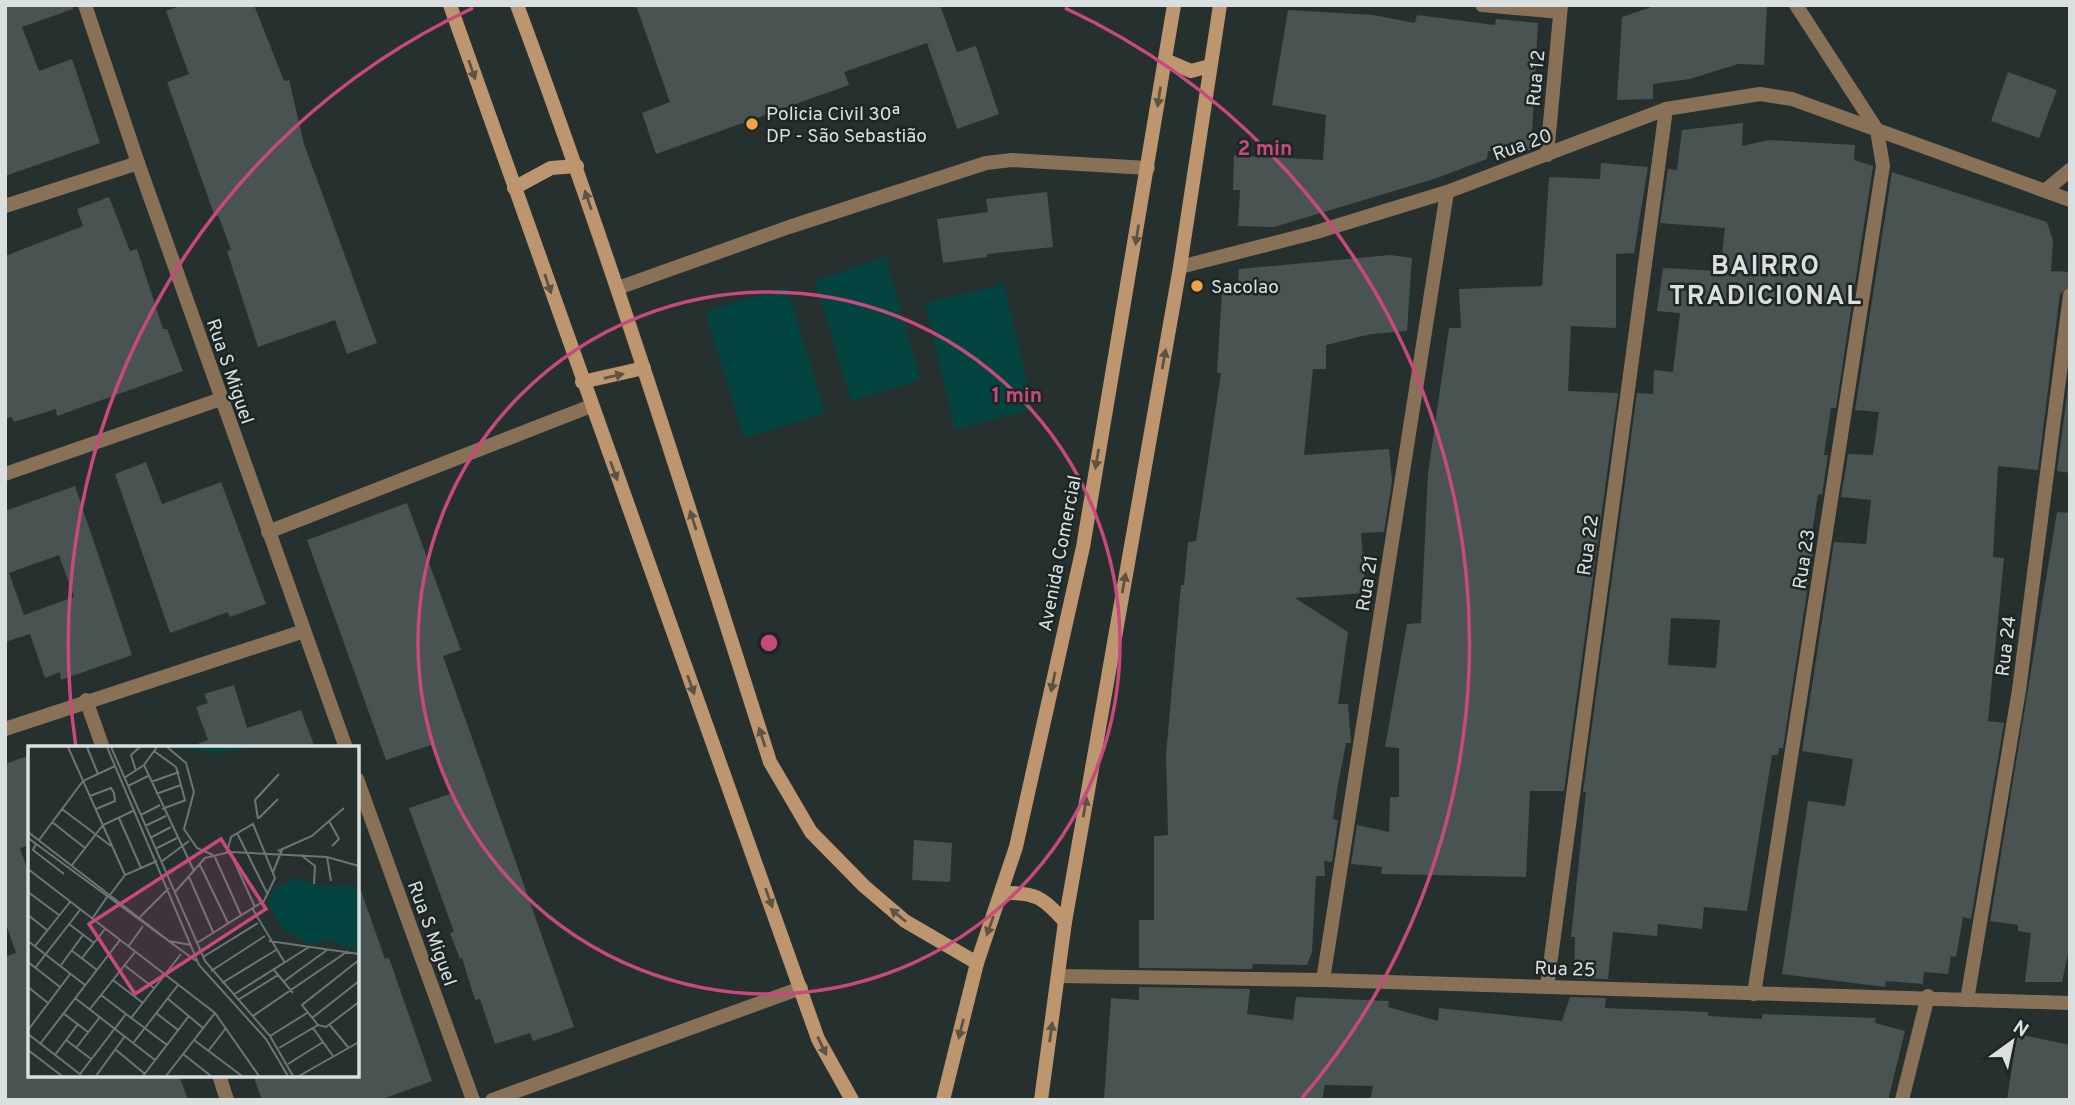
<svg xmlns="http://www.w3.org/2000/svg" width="2075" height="1105" viewBox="0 0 2075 1105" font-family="Overpass,sans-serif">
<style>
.green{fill:#044440}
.building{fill:#495352;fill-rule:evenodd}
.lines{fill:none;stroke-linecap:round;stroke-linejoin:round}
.street{stroke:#897158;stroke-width:14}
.secondary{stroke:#bd966f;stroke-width:14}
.oneway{fill:#5d5343}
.ring{fill:none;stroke:#c84a7c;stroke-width:3.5}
.poi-dot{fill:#f4a344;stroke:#1d2625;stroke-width:2.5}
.labels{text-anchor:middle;stroke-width:5;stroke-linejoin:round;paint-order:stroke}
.street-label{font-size:19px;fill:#dae0df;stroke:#1d2625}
.poi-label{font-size:19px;fill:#dae0df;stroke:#1d2625;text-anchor:start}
.district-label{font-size:26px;font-weight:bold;letter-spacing:2px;fill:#dae0df;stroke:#1d2625}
.inset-road{fill:none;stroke:#6e7675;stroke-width:2}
.view{fill:#c84a7c;fill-opacity:0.15;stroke:#c84a7c;stroke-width:3.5}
.inset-edge{fill:none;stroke:#dae0df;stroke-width:3.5}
.centre{fill:#c84a7c;stroke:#1d2625;stroke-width:3.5}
.ring-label{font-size:21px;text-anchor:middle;font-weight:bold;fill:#c84a7c;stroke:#1d2625;stroke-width:5;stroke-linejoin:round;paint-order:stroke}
</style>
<rect width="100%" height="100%" fill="#26302f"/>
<g class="green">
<path d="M 885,257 L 921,380 L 851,401 L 815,281 Z"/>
<path d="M 1004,284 L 1033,409 L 955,430 L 925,303 Z"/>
<path d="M 787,286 L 825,413 L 744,438 L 705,312 Z"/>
</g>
<g class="building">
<path d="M 5,5 L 73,5 L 73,9 L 22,27 L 39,71 L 72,59 L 100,143 L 5,176 Z"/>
<path d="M 183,5 L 254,5 L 284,81 L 289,80 L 304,144 L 377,343 L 347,354 L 335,320 L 258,347 L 227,251 L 231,250 L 219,217 L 214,214 L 167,82 L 189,74 L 166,11 Z"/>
<path d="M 636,5 L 940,5 L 957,52 L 976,46 L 999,114 L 957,129 L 927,43 L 844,72 L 849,85 L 656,154 L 642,113 L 670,102 Z"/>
<path d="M 1657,5 L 1767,5 L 1764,65 L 1738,64 L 1690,79 L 1653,84 L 1653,99 L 1617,100 L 1622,17 Z"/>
<path d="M 1288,10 L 1373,15 L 1415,23 L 1417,15 L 1495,25 L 1496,19 L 1538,23 L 1531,150 L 1488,151 L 1487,159 L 1437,178 L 1274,227 L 1238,226 L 1240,190 L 1233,190 L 1234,155 L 1323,160 L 1326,115 L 1272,105 Z"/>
<path d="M 2008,72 L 2057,90 L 2039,138 L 1991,121 Z"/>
<path d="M 1743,123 L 1742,146 L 1769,140 L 1855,145 L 1854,160 L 1873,166 L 1836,408 L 1831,408 L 1824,455 L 1828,455 L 1822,495 L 1818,494 L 1811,539 L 1815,540 L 1783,748 L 1779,748 L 1778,755 L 1772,755 L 1747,911 L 1704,907 L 1702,929 L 1658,924 L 1657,936 L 1613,932 L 1608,979 L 1574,978 L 1575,937 L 1571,937 L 1586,792 L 1583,792 L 1637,393 L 1653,394 L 1654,370 L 1673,372 L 1680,313 L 1657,311 L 1663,268 L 1720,271 L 1725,228 L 1660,223 L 1668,169 L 1677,170 L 1682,130 ZM 1671,618 L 1720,620 L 1716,668 L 1668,665 Z"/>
<path d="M 1601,163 L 1648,167 L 1634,253 L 1616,254 L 1616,328 L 1571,326 L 1568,391 L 1618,393 L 1564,791 L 1530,791 L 1526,877 L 1381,874 L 1382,867 L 1351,864 L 1357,825 L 1389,832 L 1390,797 L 1399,797 L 1399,748 L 1385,747 L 1407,624 L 1421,623 L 1428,473 L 1449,328 L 1461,328 L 1459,289 L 1542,286 L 1549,177 L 1600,179 Z"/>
<path d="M 1892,172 L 2047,222 L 2053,241 L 2051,271 L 2070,272 L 2070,286 L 2060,294 L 2038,470 L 1998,466 L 1993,557 L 2004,558 L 1988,721 L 2004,723 L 1971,919 L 1963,917 L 1956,957 L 1951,956 L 1948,974 L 1924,972 L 1923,984 L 1886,981 L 1885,987 L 1782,974 L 1808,801 L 1845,806 L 1853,759 L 1802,751 L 1834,542 L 1866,544 L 1871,500 L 1841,497 L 1848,454 L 1873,455 L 1879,412 L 1855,410 Z"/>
<path d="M 1047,192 L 1053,247 L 987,254 L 987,257 L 943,263 L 937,219 L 988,212 L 986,199 Z"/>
<path d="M 109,197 L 130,251 L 137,249 L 163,329 L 167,329 L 183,371 L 57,416 L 56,409 L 14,422 L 12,417 L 5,419 L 5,256 L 83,226 L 77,209 Z"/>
<path d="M 1390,255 L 1412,258 L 1407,331 L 1371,334 L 1326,345 L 1326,369 L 1313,369 L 1304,455 L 1389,449 L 1392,482 L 1384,532 L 1361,533 L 1366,593 L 1295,598 L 1348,632 L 1338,704 L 1348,704 L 1351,743 L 1346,743 L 1337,790 L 1333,819 L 1338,820 L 1332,862 L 1324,861 L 1325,876 L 1316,876 L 1312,952 L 1307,965 L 1253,964 L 1252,969 L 1139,968 L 1139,920 L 1154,920 L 1154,836 L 1168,835 L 1166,755 L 1181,585 L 1184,585 L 1188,542 L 1196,541 L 1221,373 L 1217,373 L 1222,293 L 1237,293 L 1239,269 Z"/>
<path d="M 2070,372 L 2070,473 L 2057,471 Z"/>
<path d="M 146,462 L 162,504 L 221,482 L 266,604 L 230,617 L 228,612 L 170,633 L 115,474 Z"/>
<path d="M 75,486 L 132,655 L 61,680 L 60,672 L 45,678 L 30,634 L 5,642 L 5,511 ZM 59,555 L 74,597 L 24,615 L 9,573 Z"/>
<path d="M 407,503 L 461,650 L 443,656 L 574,1027 L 533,1041 L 530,1033 L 495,1044 L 480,999 L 475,1000 L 462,958 L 460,959 L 450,933 L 454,932 L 409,808 L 450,794 L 431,745 L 386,760 L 307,540 Z"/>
<path d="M 2057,512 L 2070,513 L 2070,945 L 2062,982 L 2025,982 L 2031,933 L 2018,931 L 2018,925 L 1990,921 Z"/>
<path d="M 234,685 L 247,728 L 301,710 L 315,748 L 200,748 L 199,743 L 208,740 L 196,707 L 208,703 L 204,694 Z"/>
<path d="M 30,755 L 30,845 L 20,848 L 30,877 L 30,1075 L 179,1075 L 188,1100 L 5,1100 L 5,957 L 16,953 L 5,921 L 5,764 Z"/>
<path d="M 914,840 L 952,843 L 950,882 L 912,880 Z"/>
<path d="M 360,888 L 385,959 L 389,958 L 432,1081 L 380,1100 L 262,1100 L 253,1075 L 357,1075 L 357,889 Z"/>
<path d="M 1139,987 L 1250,989 L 1247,1014 L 1293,1020 L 1296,997 L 1389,1001 L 1388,1007 L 1438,1021 L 1439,1008 L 1562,1021 L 1570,997 L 1606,998 L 1605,1008 L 1708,1012 L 1708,1016 L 1762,1019 L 1762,1014 L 1876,1018 L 1875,1023 L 1905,1031 L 1888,1100 L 1370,1100 L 1373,1086 L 1325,1085 L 1322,1100 L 1104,1100 L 1111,998 L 1139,1000 Z"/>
<path d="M 2017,1034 L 2070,1045 L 2070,1100 L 2007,1100 Z"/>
</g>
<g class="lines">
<g class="street">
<path d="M 85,5 L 138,163 L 346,748"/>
<path d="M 1482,5 L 1560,12"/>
<path d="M 1547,155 L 1561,5"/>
<path d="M 2046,190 L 2070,170"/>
<path d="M 5,206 L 138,163"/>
<path d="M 1180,267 L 1313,233 L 1447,192 L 1666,109 L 1760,94 L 1792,99 L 2070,200"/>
<path d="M 618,288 L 789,227 L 986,163 L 1012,160 L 1148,168"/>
<path d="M 5,474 L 221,399"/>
<path d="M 268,532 L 591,406"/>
<path d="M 86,700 L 103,748"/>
<path d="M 5,729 L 304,631"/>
<path d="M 357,779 L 473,1100"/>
<path d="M 1059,976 L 1323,980 L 2070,1003"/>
<path d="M 1323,980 L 1447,192"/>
<path d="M 1547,987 L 1666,109"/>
<path d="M 1754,994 L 1883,166 L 1877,130 L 1796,5"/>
<path d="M 1967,1000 L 2019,690 L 2070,295"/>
<path d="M 219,1075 L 227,1100"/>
<path d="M 492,1100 L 801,988"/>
<path d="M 1902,1100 L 1928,996"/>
</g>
<g class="secondary">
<path d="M 450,5 L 818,1039 L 852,1100"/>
<path d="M 517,5 C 610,254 689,508 770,762 L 811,832 L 864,886 L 905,921 L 977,963"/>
<path d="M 1165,60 L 1191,71 L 1210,66"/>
<path d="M 514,188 L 551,168 L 577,166"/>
<path d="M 582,382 L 644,368"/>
<path d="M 1002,893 C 1035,892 1043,897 1065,922"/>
<path d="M 943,1100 L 977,963 L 1016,847 L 1083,547 L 1174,5"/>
<path d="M 1041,1100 L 1065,922 L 1180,267 L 1220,5"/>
</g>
</g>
<defs><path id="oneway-solid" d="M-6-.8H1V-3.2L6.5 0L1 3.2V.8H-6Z" transform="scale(1.75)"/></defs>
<g class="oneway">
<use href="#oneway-solid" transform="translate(472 70) rotate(71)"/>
<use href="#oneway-solid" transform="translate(1159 97) rotate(99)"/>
<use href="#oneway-solid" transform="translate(588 200) rotate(-109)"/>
<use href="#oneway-solid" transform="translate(1137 235) rotate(99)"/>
<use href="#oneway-solid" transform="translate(548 284) rotate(71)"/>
<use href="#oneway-solid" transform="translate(1164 359) rotate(-80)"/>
<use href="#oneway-solid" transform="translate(614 376) rotate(-13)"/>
<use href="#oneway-solid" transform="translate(1097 459) rotate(100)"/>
<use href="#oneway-solid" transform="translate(614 471) rotate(70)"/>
<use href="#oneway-solid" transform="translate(693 520) rotate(-108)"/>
<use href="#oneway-solid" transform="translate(1124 583) rotate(-80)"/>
<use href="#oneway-solid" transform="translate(1053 682) rotate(102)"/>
<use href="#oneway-solid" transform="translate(691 685) rotate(70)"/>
<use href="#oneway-solid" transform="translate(762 737) rotate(-108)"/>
<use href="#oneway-solid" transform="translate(1085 807) rotate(-80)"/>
<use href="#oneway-solid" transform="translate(769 898) rotate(70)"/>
<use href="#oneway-solid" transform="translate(898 915) rotate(-140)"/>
<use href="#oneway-solid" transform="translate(990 926) rotate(110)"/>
<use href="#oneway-solid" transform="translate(961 1029) rotate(104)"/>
<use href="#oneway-solid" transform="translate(1051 1032) rotate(-82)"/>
<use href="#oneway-solid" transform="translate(822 1046) rotate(65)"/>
</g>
<g class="ring">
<circle cx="769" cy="643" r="351"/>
<path d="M76 747A701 701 0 0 1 473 8M1065 8A701 701 0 0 1 1302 1098"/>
</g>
<g class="poi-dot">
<circle cx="752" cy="124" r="7"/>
<circle cx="1197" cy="286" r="7"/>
</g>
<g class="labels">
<g class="street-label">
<text transform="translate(1535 78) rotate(-85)" y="7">Rua 12</text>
<text transform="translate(1522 144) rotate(-20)" y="7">Rua 20</text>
<text transform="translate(231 371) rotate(71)" y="7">Rua S Miguel</text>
<text transform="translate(1587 545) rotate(-82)" y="7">Rua 22</text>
<text transform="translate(1059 553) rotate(-79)" y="7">Avenida Comercial</text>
<text transform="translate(1803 559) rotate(-81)" y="7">Rua 23</text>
<text transform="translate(1366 583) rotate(-81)" y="7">Rua 21</text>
<text transform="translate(2005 646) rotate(-83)" y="7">Rua 24</text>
<text transform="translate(433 933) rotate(70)" y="7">Rua S Miguel</text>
<text transform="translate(1565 968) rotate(2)" y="7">Rua 25</text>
</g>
<g class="poi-label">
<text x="766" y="120">Policia Civil 30ª<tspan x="766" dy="22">DP - São Sebastião</tspan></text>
<text x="1211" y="293">Sacolao</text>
</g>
<g class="district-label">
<text x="1766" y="274">BAIRRO<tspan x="1766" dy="30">TRADICIONAL</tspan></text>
</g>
</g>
<g transform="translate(28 746)">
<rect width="331" height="331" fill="#26302f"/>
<path d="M 143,1 L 232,1 L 184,7 ZM 270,132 L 290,140 L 331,140 L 331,204 L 311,199 L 308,194 L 282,198 L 256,185 L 239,157 L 247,142 Z" fill="#044440"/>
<path class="inset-road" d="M 40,1 L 97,129M 59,1 L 70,28M 79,1 L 171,219 L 238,293 L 260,330M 83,1 L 177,215 L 242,290 L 265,330M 139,1 L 158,17 L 166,46 L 156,83 L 169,102 L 185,109M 126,5 L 148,21 L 157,54M 116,19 L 166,125M 108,25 L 103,9 L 112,1M 96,32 L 116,19 L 129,1M 123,36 L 151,26M 100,40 L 120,30M 128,48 L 153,39M 62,50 L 83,42 L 86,47 L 87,55 L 68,63M 34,63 L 83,100M 134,63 L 158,54M 113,69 L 132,59M 91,72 L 113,122M 231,72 L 250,53M 230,73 L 227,54 L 251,28M 301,75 L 311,93 L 304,100M 24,76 L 57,102M 117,80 L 138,70M 0,86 L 141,195 L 163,199M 209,87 L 240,149M 0,92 L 168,215M 122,92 L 143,81M 11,94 L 55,35 L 87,20M 8,98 L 5,104 L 36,128M 127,103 L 149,92M 250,105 L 284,90 L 316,62M 202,106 L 227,161M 186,109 L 213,169M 273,109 L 287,120 L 286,138M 299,111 L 303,135M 133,116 L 161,95M 171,117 L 200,177M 44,119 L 75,79 L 107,64M 0,123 L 187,267 L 231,330M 245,126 L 254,104M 138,127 L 161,115M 161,131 L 185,186M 0,146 L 31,169M 147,146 L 177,112 L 202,106 L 299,111 L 331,120M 82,149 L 97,129 L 129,115M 224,162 L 257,217M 0,169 L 19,184M 112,171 L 141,142M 64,173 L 79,151M 41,178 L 66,197M 0,195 L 57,239M 241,195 L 331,208M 169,197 L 236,155 L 247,132 L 225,78 L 203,91 L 199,106M 7,200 L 42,156M 100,201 L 115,180M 43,204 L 69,224M 175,211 L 230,177M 54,212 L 77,183M 0,216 L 32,241M 33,219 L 55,189M 96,219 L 126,242M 7,222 L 52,164M 246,224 L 265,247M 183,225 L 237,190M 85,234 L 115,257M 255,236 L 299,204M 194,237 L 248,204M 0,241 L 20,257M 73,249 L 139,299M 205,249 L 281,201M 47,252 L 127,314M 139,252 L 175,282M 210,254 L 250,229M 62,263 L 107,206M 35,267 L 60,286M 128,267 L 150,284M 225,270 L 320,205M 103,272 L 153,208M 284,272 L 331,235M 301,278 L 320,301M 290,279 L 274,259 L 331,214M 285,282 L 305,310M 0,284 L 43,227M 0,288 L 53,329M 242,290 L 279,267M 38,294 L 63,313M 166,294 L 214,330M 106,296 L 150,239M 12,298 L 92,194M 48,302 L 72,271M 251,302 L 290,279 L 298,281 L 331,256M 0,304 L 34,330M 88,304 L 117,328M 181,304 L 198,282M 155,308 L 183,330M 27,309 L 50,278M 260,318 L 295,296M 52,328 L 98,268M 68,330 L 97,290M 115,330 L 161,270M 138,330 L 187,267M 271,330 L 331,296"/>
<path class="view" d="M 193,93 L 238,163 L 107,248 L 61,178 Z"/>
<rect width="331" height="331" class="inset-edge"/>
</g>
<circle cx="769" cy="643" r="10" class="centre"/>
<g class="ring-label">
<text x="1265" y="155">2 min</text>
<text x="1017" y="402">1 min</text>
</g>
<rect width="2075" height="1105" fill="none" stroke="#dae0df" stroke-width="14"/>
<g transform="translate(2012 1042) rotate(33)" stroke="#1d2625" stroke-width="5" paint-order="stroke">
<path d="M0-5L12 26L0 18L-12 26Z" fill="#dae0df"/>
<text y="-10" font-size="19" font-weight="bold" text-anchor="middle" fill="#dae0df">N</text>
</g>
</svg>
